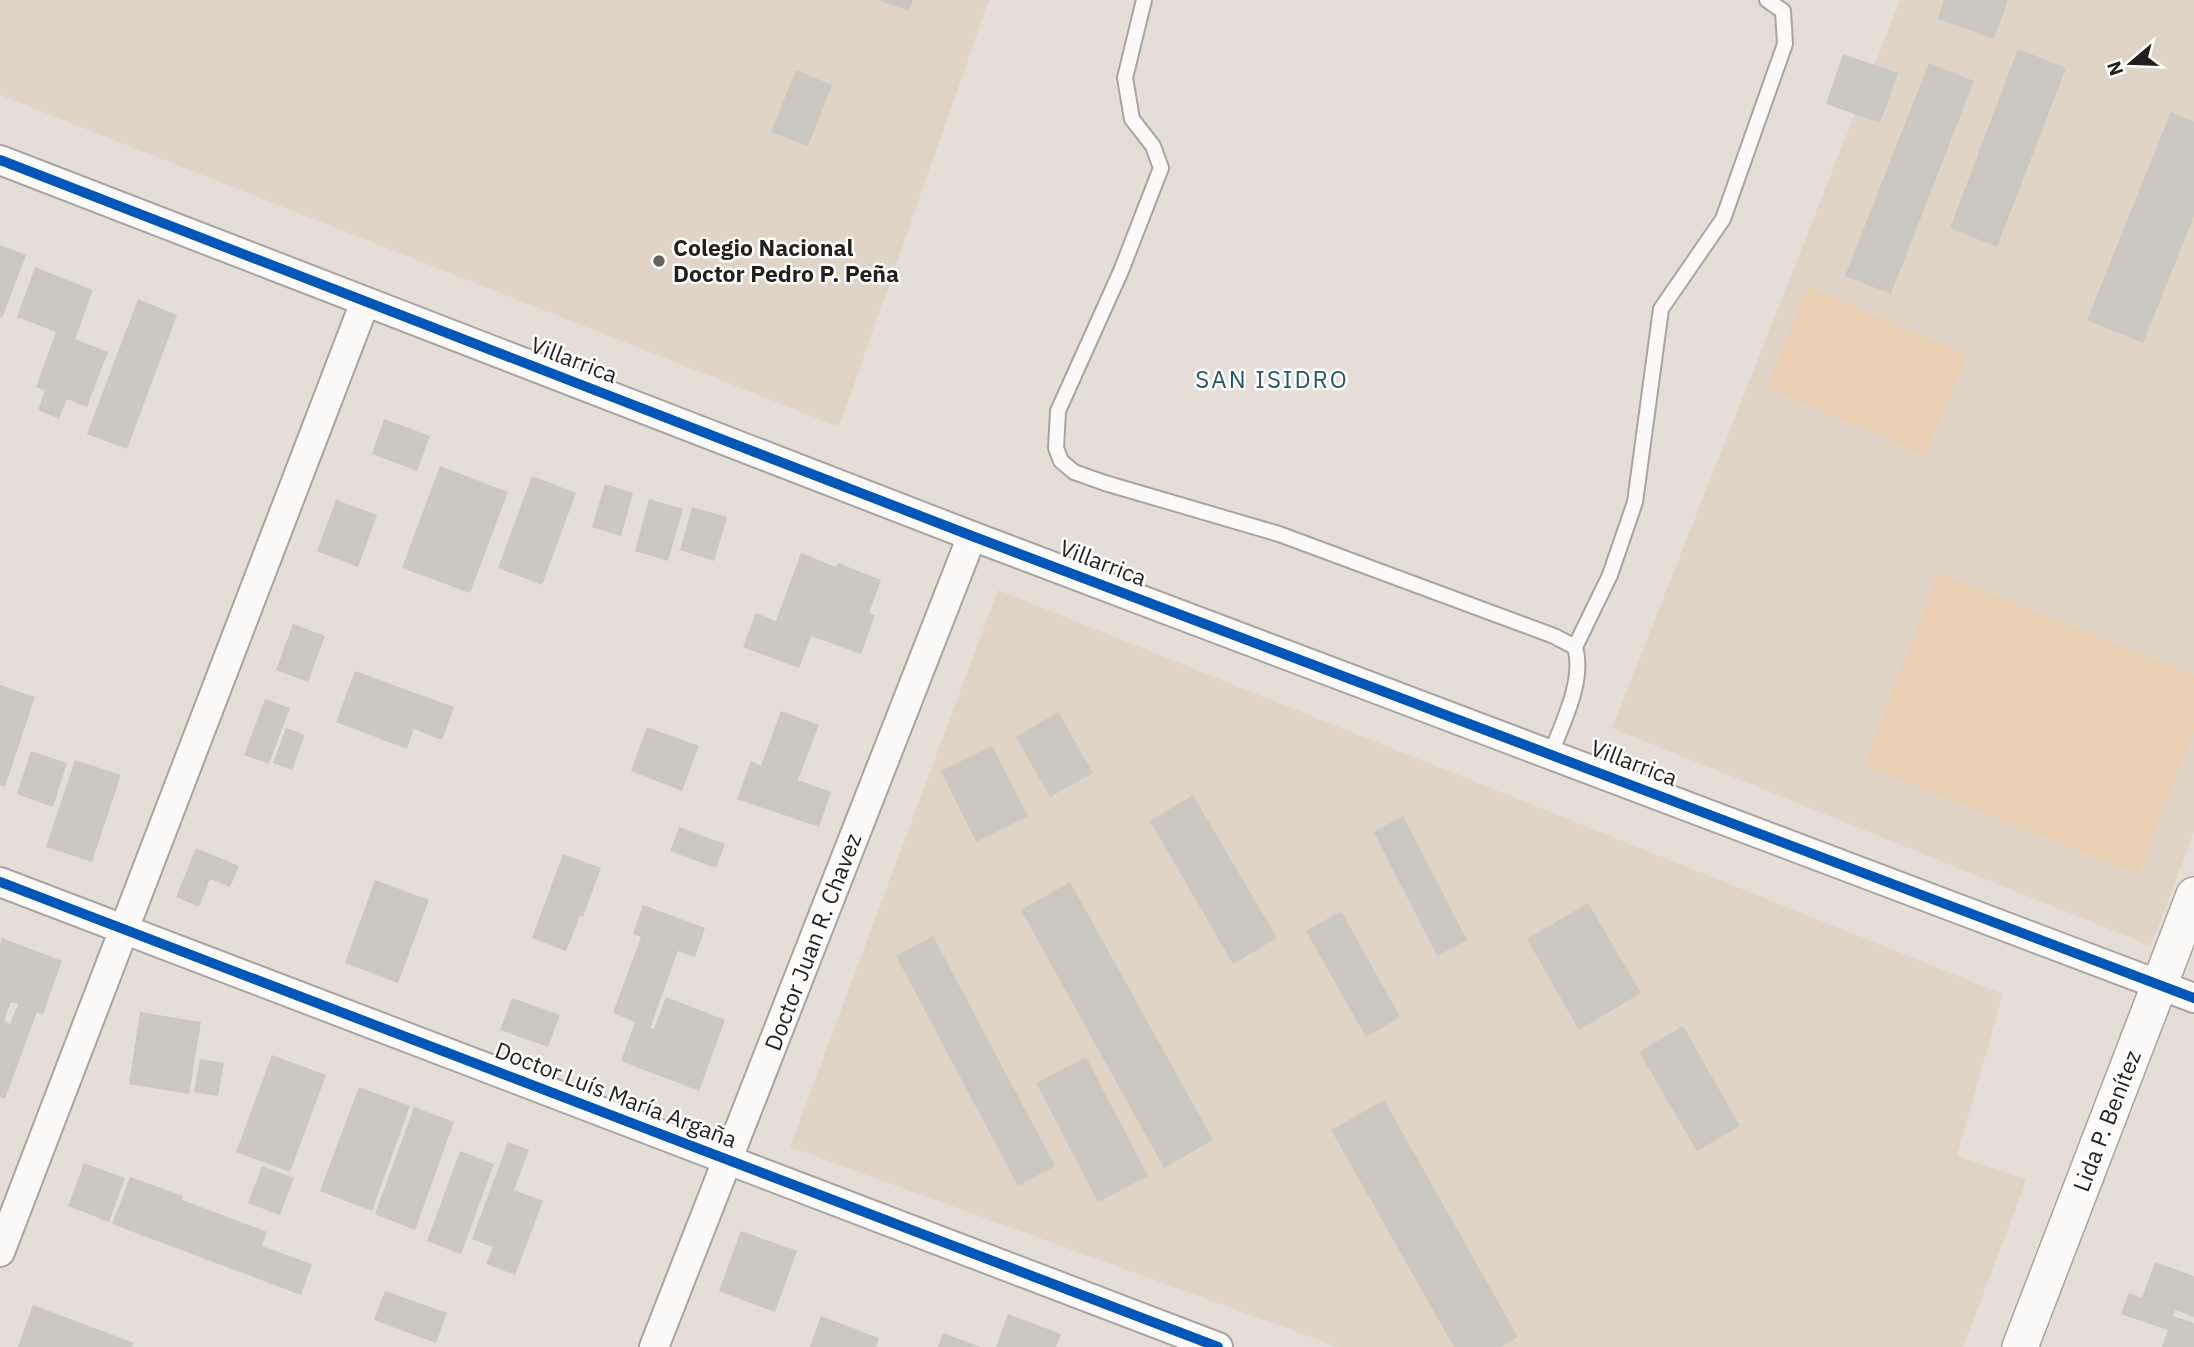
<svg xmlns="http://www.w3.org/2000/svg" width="2194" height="1347" viewBox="0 0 2194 1347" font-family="'IBM Plex Sans',sans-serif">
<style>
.built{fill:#e0d4c7}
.green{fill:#eacfb3}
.building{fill:#cbc7c1;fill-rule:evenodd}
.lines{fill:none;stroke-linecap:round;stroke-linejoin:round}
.service-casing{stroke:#a9a49f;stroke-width:18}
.minor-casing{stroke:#a9a49f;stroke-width:32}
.tertiary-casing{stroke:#a9a49f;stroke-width:38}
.service{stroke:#fbfaf9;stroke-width:14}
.minor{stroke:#fbfaf9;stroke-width:28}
.tertiary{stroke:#fbfaf9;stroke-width:35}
.cycleway-casing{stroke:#fff;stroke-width:15}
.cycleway{stroke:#0057b8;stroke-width:10}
.poi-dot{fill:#67625d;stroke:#fff;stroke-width:2.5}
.labels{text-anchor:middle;stroke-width:5;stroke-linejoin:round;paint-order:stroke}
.poi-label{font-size:23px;font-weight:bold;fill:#231f1b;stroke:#fff;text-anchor:start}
.street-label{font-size:23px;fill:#231f1b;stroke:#fff}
.neighbourhood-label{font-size:24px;letter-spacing:2px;fill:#235966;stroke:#fff}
</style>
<rect width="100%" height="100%" fill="#e4ded7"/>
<g class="built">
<path d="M 0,0 L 989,0 L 839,427 L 0,95 Z"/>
<path d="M 1900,0 L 2194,0 L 2194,832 L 2151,946 L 1612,728 Z"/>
<path d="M 998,590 L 2003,994 L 1957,1156 L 2027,1179 L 1963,1347 L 1338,1347 L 790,1147 Z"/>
</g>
<g class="green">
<path d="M 1808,287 L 1967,355 L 1925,455 L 1766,387 Z"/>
<path d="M 1938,573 L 2194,675 L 2194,731 L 2138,874 L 1864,765 Z"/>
</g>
<g class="building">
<path d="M 878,0 L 913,0 L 909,11 Z"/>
<path d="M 1944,0 L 2008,0 L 1994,39 L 1938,19 Z"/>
<path d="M 2018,49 L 2066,68 L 1997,247 L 1950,228 Z"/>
<path d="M 1843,54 L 1898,73 L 1880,123 L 1826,104 Z"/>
<path d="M 1929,63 L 1974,81 L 1891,294 L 1845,276 Z"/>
<path d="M 796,70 L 832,85 L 808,146 L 771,132 Z"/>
<path d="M 2171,112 L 2194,122 L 2194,216 L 2143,343 L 2087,320 Z"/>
<path d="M 0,245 L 26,255 L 2,318 L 0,317 Z"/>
<path d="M 35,267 L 93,290 L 75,339 L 108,352 L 87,407 L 67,399 L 59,419 L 38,410 L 45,391 L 36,387 L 56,332 L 17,317 Z"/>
<path d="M 138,299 L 177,315 L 127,449 L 87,434 Z"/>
<path d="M 384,419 L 430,436 L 417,471 L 372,454 Z"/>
<path d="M 440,466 L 508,492 L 470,593 L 402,568 Z"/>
<path d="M 532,476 L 576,493 L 542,585 L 498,568 Z"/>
<path d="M 605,484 L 633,493 L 621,536 L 592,527 Z"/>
<path d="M 649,499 L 683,509 L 668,561 L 635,551 Z"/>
<path d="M 336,500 L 377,515 L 358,567 L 317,551 Z"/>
<path d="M 692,507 L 727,517 L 714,561 L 680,550 Z"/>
<path d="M 801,553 L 836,567 L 838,563 L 881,580 L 869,613 L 875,615 L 861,654 L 811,636 L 799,668 L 743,647 L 756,613 L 776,621 Z"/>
<path d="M 293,624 L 325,636 L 308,682 L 276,670 Z"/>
<path d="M 355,671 L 454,707 L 442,740 L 414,729 L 407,749 L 336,722 Z"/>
<path d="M 0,685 L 35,697 L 5,787 L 0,785 Z"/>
<path d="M 265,699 L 290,708 L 269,764 L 244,755 Z"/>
<path d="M 781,711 L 819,725 L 798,780 L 831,792 L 819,827 L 737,799 L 751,761 L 761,766 Z"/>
<path d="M 1058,712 L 1093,773 L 1050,797 L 1016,737 Z"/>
<path d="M 647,727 L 699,746 L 682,791 L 631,771 Z"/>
<path d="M 286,728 L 305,735 L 292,770 L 273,763 Z"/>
<path d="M 992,746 L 1028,816 L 976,842 L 941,771 Z"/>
<path d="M 31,751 L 67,763 L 53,807 L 17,794 Z"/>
<path d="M 75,760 L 121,775 L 92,862 L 46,847 Z"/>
<path d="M 1193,795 L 1277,938 L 1233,964 L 1150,821 Z"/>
<path d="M 1403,816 L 1467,940 L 1437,956 L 1374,832 Z"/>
<path d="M 679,827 L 725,844 L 716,868 L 670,851 Z"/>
<path d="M 196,848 L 239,866 L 230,887 L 210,879 L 199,907 L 176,897 Z"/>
<path d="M 563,854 L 601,868 L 583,917 L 580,916 L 566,951 L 532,938 Z"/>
<path d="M 375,880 L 429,900 L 398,983 L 345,963 Z"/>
<path d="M 1070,882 L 1213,1140 L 1164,1168 L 1021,910 Z"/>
<path d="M 1588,903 L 1641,993 L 1579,1030 L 1527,939 Z"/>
<path d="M 643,905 L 705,928 L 695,957 L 678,951 L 650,1028 L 654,1029 L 666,997 L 725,1020 L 699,1091 L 621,1061 L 635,1022 L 613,1013 L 641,937 L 633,934 Z"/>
<path d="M 1341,911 L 1400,1017 L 1366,1037 L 1306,931 Z"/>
<path d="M 933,936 L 1055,1166 L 1018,1186 L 896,956 Z"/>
<path d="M 2,938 L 62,961 L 43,1014 L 37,1012 L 5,1099 L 0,1097 L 0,944 ZM 11,1002 L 18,1004 L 10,1024 L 4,1021 Z"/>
<path d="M 512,998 L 560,1015 L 548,1047 L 500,1030 Z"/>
<path d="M 140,1012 L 201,1022 L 189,1094 L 129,1084 Z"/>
<path d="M 1683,1026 L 1740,1126 L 1697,1151 L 1639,1052 Z"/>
<path d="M 272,1055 L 326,1075 L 290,1172 L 236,1152 Z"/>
<path d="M 1086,1057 L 1148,1176 L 1098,1202 L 1036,1083 Z"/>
<path d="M 200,1059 L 224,1063 L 218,1096 L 194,1092 Z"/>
<path d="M 359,1087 L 410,1106 L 372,1211 L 320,1191 Z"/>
<path d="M 1384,1100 L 1518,1337 L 1500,1347 L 1454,1347 L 1331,1130 Z"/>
<path d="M 414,1107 L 454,1122 L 415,1230 L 375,1214 Z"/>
<path d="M 508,1142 L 529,1150 L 514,1190 L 543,1201 L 515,1275 L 486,1264 L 493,1247 L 472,1239 Z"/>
<path d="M 460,1151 L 494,1164 L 461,1254 L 427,1241 Z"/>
<path d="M 84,1163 L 125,1178 L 109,1222 L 68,1206 Z"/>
<path d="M 262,1166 L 294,1178 L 280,1215 L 248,1203 Z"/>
<path d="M 130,1177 L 183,1196 L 182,1200 L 267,1232 L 262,1246 L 312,1264 L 301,1295 L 112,1224 Z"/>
<path d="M 741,1231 L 797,1251 L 775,1312 L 719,1291 Z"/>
<path d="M 2155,1262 L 2194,1276 L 2194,1317 L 2175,1310 L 2173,1316 L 2194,1323 L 2194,1347 L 2162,1347 L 2168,1330 L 2121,1314 L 2129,1293 L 2142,1298 Z"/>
<path d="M 385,1291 L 447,1313 L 436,1343 L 374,1320 Z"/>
<path d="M 33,1305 L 134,1343 L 132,1347 L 18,1347 Z"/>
<path d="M 1008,1314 L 1061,1334 L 1056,1347 L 996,1347 Z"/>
<path d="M 821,1316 L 879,1338 L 876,1347 L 810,1347 Z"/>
<path d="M 943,1333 L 981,1347 L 938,1347 Z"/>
</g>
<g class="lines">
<g class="service-casing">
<g id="service">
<path d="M 1144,0 L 1125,78 L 1132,119 L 1153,146 L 1161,168 L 1121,271 L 1058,411 L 1056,448 L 1061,461 L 1074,472 L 1105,483 L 1279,534 L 1554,636 L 1575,647"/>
<path d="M 1551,754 C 1562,723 1585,681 1575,647 L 1610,575 L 1635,502 L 1661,309 L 1723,219 L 1785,44 L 1783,11 L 1767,0"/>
</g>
</g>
<g class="minor-casing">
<g id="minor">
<path d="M 0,160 L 972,536 L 2194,998"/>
<path d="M 0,882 L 1218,1347"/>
<path d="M 0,1252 L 365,302"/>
<path d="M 654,1347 L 972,536"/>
</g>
</g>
<g class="tertiary-casing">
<path id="tertiary" d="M 2020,1347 L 2194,895"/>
</g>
<use href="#service" class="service"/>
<use href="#minor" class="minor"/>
<use href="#tertiary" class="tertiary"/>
<g class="cycleway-casing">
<g id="cycleway">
<path d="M 0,160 L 972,536 L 2194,998"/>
<path d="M 0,882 L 1218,1347"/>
</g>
</g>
<use href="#cycleway" class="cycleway"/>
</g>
<circle class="poi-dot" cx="659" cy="261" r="7"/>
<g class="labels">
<g class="poi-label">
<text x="673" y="256">Colegio Nacional<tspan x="673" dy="26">Doctor Pedro P. Peña</tspan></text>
</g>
<g class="street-label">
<text transform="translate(574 360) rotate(21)" y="8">Villarrica</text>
<text transform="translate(1103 563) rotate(21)" y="8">Villarrica</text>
<text transform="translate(1634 763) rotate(21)" y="8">Villarrica</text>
<text transform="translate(813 942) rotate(-69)" y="8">Doctor Juan R. Chavez</text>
<text transform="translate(616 1095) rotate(21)" y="8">Doctor Luís María Argaña</text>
<text transform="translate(2107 1121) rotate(-69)" y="8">Lida P. Benítez</text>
</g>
<g class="neighbourhood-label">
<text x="1272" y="388">SAN ISIDRO</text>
</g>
</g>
<g transform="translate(2131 63) rotate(251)" stroke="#ffffff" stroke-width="5" paint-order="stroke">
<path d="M0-5L12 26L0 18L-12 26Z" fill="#231f1b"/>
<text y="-10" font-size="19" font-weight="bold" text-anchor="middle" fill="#231f1b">N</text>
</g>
</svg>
